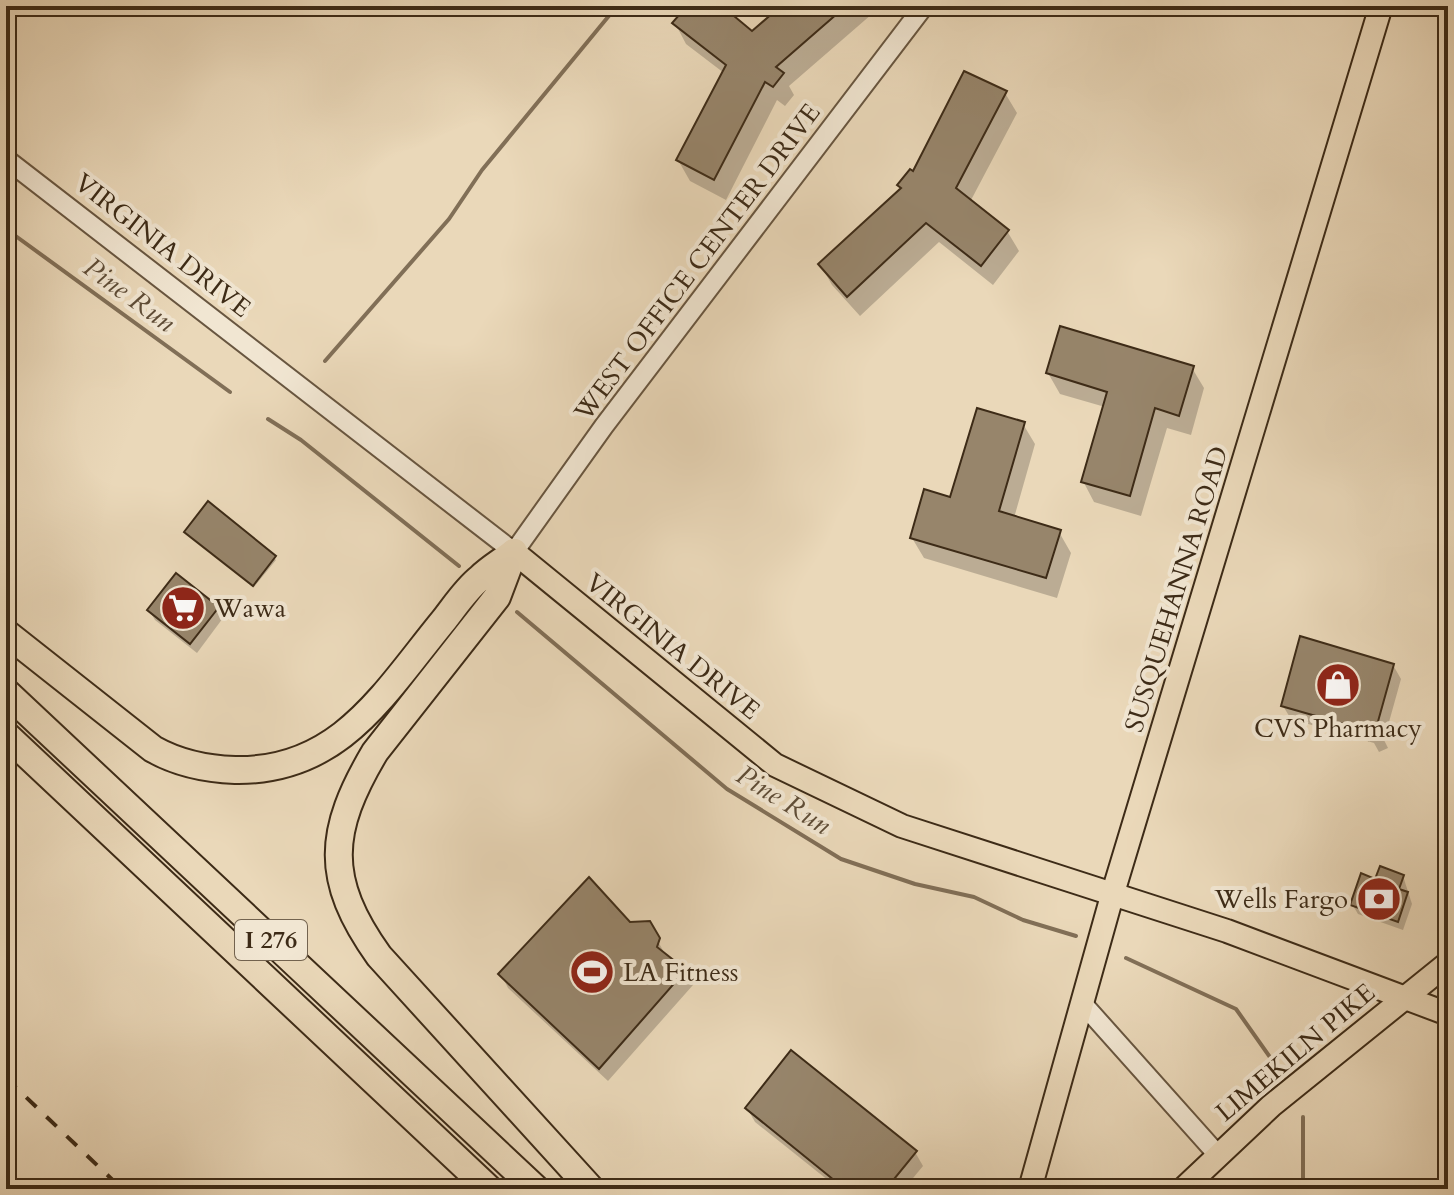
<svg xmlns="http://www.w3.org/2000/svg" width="1454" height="1195" viewBox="0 0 1454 1195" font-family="Cardo,serif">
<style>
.shadow{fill:#0003}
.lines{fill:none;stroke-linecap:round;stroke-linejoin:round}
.stream{stroke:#816f57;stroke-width:4}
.building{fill:#97856b;stroke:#3d2b17;stroke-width:2}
.minor-casing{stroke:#685640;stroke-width:22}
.major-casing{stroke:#3d2b17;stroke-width:26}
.highway-casing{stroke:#3d2b17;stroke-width:30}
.minor{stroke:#f1e6d2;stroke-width:18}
.major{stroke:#ead8b9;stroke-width:22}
.highway{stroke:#ead8b9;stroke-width:26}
.rail{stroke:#3d2b17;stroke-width:4;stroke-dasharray:14 14;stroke-linecap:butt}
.labels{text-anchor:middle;stroke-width:8;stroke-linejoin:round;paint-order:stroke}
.shield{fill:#f1e6d2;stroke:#73634f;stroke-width:2}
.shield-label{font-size:24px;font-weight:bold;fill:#3d2b17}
.street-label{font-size:26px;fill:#3d2b17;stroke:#f1e6d2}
.poi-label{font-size:26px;fill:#3d2b17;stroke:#f1e6d2;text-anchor:start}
.water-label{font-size:28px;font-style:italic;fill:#5f4d37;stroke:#f1e6d2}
</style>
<rect width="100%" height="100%" fill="#ead8b9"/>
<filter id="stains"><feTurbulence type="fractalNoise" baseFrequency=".0025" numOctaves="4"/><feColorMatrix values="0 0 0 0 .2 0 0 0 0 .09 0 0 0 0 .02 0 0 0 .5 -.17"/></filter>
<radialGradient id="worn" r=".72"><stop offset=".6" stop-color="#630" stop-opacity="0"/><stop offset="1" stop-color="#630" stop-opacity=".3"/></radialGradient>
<g class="shadow">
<path d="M 689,6 L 718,6 L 752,33 L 784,6 L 868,6 L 872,14 L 789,86 L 794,95 L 785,106 L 777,100 L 726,200 L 690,181 L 678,160 L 724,73 L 686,44 L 675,23 Z"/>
<path d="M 1005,93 L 1017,113 L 970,202 L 1007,231 L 1019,251 L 993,285 L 939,242 L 860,316 L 832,285 L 820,264 L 902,190 L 900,186 Z"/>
<path d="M 1192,368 L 1204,388 L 1191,435 L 1167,428 L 1141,516 L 1094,502 L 1083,481 L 1105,407 L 1060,394 L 1048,373 Z"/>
<path d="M 1023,424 L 1035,444 L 1014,518 L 1059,532 L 1071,553 L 1057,598 L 924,558 L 912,538 Z"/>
<path d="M 208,504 L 276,560 L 254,587 L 188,534 Z"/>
<path d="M 218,608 L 223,618 L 197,653 L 155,620 L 149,610 Z"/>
<path d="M 1393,665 L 1401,679 L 1384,740 L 1388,748 L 1379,752 L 1374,743 L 1291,719 L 1283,706 Z"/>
<path d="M 1403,876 L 1412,904 L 1403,930 L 1358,914 L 1352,904 L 1376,881 Z"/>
<path d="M 648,923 L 666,956 L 685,972 L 693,985 L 608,1081 L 508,988 L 501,974 L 629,924 Z"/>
<path d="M 747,1108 L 915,1152 L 923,1166 L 904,1189 L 839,1189 L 755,1122 Z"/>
</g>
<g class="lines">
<g class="stream">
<path d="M 6,229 L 230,392"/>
<path d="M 325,361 L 449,219 L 482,170 L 617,6"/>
<path d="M 268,419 L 301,440 L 459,566"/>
<path d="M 517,612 L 727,789 L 841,859 L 915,884 L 974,897 L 1023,920 L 1076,936"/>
<path d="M 1126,958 L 1236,1009 L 1277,1067"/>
<path d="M 1303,1117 L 1303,1189"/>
</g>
</g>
<g class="building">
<path d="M 687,6 L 722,6 L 752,31 L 781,6 L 846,6 L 776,67 L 784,73 L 773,87 L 765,82 L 714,180 L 676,160 L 726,65 L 672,23 Z"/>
<path d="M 964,71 L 1007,91 L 956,188 L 1009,230 L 981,266 L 926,223 L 847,297 L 818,264 L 901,188 L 897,185 L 910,169 L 913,171 Z"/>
<path d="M 1060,326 L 1194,366 L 1179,416 L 1155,408 L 1130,496 L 1081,482 L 1107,392 L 1046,373 Z"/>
<path d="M 977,408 L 1025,422 L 999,511 L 1061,530 L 1046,578 L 910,538 L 924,489 L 950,497 Z"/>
<path d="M 208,501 L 276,556 L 253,586 L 184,532 Z"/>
<path d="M 176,573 L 219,607 L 190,644 L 147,610 Z"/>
<path d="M 1300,636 L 1394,664 L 1377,725 L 1382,734 L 1369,740 L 1365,730 L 1281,706 Z"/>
<path d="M 1380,866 L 1404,875 L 1399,889 L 1408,892 L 1398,922 L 1350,905 L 1361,873 L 1375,879 Z"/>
<path d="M 589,877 L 630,922 L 650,921 L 660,938 L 657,947 L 686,970 L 599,1069 L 498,974 Z"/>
<path d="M 791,1050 L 917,1151 L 886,1189 L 845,1189 L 745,1108 Z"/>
</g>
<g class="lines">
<g class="minor-casing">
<g id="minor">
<path d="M 6,159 L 514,552 L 604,426 L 924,6"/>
<path d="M 1083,1004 L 1217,1154"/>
</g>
</g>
<g class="major-casing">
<g id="major">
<path d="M 514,552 L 775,765 L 902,826 L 1227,931 L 1448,1014"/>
<path d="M 1030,1189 L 1112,896 L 1381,6"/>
<path d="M 1183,1189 L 1271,1106 L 1448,963"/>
</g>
</g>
<g class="highway-casing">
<g id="highway">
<path d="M 514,552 L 497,597 L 375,752 C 328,831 324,879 379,956 L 591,1189"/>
<path d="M 6,633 L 153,749 C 178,763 206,769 235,770 C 340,772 384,693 444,620 C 455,606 466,589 480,578 C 490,568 503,561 514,552"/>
<path d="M 6,692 L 536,1189"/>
<path d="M 6,735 L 489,1189"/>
</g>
</g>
<use href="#minor" class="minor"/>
<use href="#major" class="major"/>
<use href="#highway" class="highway"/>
<path class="rail" d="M 6,1078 L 122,1189"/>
</g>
<defs>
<g id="supermarket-disc" transform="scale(2.3)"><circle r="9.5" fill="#8f2418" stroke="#f1e6d2"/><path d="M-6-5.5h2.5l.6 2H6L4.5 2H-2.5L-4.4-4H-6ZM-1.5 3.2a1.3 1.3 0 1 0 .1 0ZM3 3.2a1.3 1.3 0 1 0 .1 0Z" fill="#fff"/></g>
<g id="shop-disc" transform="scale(2.3)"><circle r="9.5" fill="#8f2418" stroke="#f1e6d2"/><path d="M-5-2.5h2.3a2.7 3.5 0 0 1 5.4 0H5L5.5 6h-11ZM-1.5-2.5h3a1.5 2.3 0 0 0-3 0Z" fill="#fff"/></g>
<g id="bank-disc" transform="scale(2.3)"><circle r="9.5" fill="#8f2418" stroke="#f1e6d2"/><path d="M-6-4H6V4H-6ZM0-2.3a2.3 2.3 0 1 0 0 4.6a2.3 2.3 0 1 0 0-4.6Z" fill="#fff"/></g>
<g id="stadium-disc" transform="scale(2.3)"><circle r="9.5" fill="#8f2418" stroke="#f1e6d2"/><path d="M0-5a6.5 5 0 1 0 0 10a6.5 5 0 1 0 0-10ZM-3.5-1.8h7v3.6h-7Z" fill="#fff"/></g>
</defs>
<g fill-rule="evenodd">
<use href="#supermarket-disc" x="183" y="608"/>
<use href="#shop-disc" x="1338" y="685"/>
<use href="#bank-disc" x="1379" y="899"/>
<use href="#stadium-disc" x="592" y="972"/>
</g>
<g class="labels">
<rect class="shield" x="235" y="920" width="72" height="40" rx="6"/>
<g class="shield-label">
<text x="271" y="948">I 276</text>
</g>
<g class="street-label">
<text transform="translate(163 245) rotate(38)" y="9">VIRGINIA DRIVE</text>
<text transform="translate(697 262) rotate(-53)" y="9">WEST OFFICE CENTER DRIVE</text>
<text transform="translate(1176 589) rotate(-73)" y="9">SUSQUEHANNA ROAD</text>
<text transform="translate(673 646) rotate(39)" y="9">VIRGINIA DRIVE</text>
<text transform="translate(1295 1052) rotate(-40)" y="9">LIMEKILN PIKE</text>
</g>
<g class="poi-label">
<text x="214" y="617">Wawa</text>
<text x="1338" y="737" text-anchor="middle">CVS Pharmacy</text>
<text x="1348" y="908" text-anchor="end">Wells Fargo</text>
<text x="623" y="981">LA Fitness</text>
</g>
<g class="water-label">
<text transform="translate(130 294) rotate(36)" y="10">Pine Run</text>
<text transform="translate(784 799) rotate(32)" y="10">Pine Run</text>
</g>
</g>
<rect width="1454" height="1195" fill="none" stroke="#ead8b9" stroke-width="32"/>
<rect x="8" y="8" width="1438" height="1179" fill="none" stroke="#3d2b17" stroke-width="4"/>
<rect x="16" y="16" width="1422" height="1163" fill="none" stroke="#3d2b17" stroke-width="2"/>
<rect width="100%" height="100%" filter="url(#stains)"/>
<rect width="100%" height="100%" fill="url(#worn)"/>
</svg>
